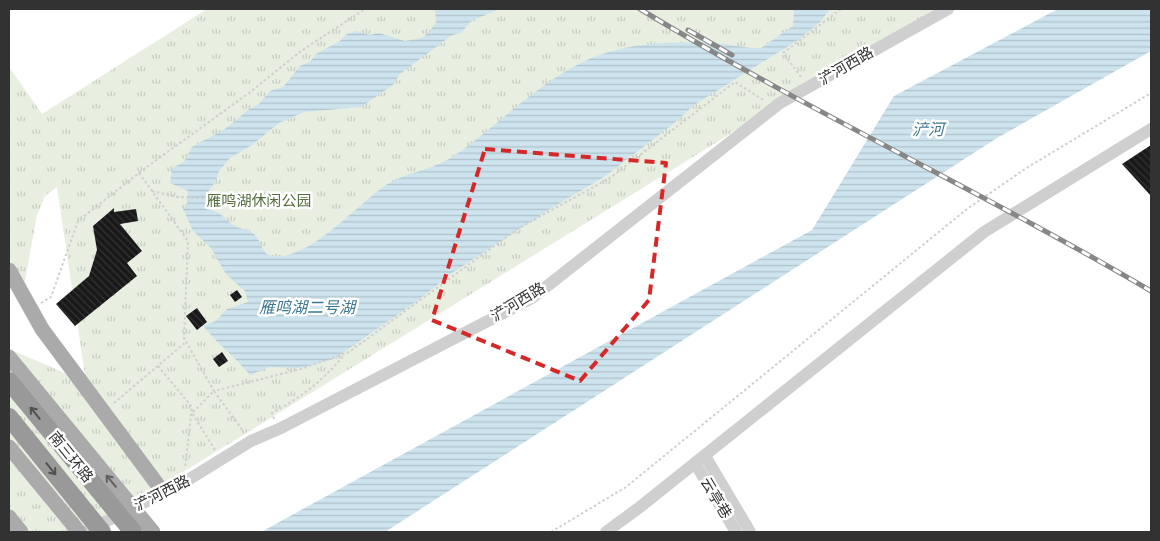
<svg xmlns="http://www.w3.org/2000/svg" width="1160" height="541" viewBox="0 0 1160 541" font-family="Jost,'Noto Sans SC',sans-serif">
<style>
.park{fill:url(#park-tufts)}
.water{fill:url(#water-rules)}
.building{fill:url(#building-back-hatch)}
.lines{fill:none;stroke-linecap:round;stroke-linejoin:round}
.path{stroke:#cfcfcf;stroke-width:2;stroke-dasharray:2.5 2.5;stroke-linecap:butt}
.minor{stroke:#cfcfcf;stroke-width:12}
.major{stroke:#aaa;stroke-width:15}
.rail-casing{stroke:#878787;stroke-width:5}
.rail{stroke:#fff;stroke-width:3;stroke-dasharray:9;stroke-linecap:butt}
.major-bridge{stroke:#aaa;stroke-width:15}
.highway-bridge{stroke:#999;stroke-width:18}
.oneway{stroke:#515151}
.oneway2{stroke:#626262}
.marked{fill:none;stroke:#d62828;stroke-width:4;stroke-dasharray:10 6;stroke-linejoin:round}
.labels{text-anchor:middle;stroke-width:5;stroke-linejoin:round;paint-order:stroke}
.street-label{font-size:15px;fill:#323232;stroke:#fff}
.park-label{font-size:15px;fill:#576e3e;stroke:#fff}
.water-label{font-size:16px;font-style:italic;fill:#3f7894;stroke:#fff}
</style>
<defs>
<pattern id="park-tufts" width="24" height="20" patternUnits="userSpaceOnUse" patternTransform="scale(1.25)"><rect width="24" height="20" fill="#e8eee0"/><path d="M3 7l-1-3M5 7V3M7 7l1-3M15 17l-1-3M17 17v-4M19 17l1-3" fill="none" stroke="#c7cdc1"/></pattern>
<pattern id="water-rules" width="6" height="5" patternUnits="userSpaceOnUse" patternTransform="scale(1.25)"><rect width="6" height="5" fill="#cde3ed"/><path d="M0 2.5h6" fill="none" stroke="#b0c3cc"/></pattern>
<pattern id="building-back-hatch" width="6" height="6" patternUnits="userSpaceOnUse" patternTransform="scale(1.25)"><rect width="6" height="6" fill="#191919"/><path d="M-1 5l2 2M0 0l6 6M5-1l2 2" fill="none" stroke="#323232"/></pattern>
</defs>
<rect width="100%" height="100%" fill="#fff"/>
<path class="park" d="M 207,9 L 946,9 L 780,103 L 86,532 L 9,532 L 9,349 L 86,382 L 57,187 L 45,196 L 37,215 L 24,286 L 9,258 L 9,67 L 42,114 Z"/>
<g class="water">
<path d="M 435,9 L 500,9 L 471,21 L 461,33 L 452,35 L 400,74 L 393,85 L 361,107 L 304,112 L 279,123 L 252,145 L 230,158 L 219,171 L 216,181 L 209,190 L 209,209 C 225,214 225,221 237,227 C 242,229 250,230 254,234 C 262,241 261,255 273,256 C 309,261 359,203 386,185 C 405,172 429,171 449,159 C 495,129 533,86 583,62 C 621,43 667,41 709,43 C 725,43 747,49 761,48 L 793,26 L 794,9 L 830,9 L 820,22 L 798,40 L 694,105 L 672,125 L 604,177 L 550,209 L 452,273 L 417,301 L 334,359 L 300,368 L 269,367 L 250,375 C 235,357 218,344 203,326 L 216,321 L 227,309 L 248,302 L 245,291 L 226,274 L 211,248 L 193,231 L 183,209 L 187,204 L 188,191 L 170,183 L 172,168 L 184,162 L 192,147 L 225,129 L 248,110 L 259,104 L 270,91 L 283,87 L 300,66 L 310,62 L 316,54 L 340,41 L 347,34 L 357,31 L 369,35 L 379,33 L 405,41 L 422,38 L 430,31 L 436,22 Z"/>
<path d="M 1058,9 L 1151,9 L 1151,51 L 997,138 L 385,532 L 261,532 L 812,230 L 894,96 Z"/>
</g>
<g class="building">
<path d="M 1151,145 L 1151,196 L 1122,164 Z"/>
<path d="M 114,208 L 114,212 L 136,209 L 138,221 L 120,224 L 142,251 L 127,263 L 137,276 L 75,326 L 56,304 L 89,276 L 97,250 L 93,226 Z"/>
<path d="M 237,290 L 242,297 L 235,302 L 230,295 Z"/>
<path d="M 197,308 L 207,322 L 197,330 L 186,316 Z"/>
<path d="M 222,352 L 228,361 L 219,367 L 213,359 Z"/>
</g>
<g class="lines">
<g class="path">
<path d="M 801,77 L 783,53 L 841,9"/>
<path d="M 139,173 L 188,241 L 184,338 L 214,391 L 301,369 L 349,352 L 519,228 L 610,178 L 735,82 L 765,101"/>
<path d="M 152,191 L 177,197 L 215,199"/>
<path d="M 41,303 L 51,297 L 78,221 L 144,169 L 249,93 L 301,51 L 365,9"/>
<path d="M 158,366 L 192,407 L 185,468"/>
<path d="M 114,403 L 186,342"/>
<path d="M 274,419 L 272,413 C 300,398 323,381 343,356"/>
<path d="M 215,450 L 192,413 L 214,391 L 243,431"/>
<path d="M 551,532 L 626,487 L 967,209 L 1028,167 L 1151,93"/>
</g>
<g class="minor">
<path d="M 705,456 L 750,532"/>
<path d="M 695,463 L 736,532"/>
<path d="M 85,532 L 183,483 L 251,441 L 281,428 L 532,298 L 780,103 L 948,9"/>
<path d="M 606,532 L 640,507 L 984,232 L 1151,129"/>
</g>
<g class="major">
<path d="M 9,270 L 42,329 L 163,492"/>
<path d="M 9,447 L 79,532"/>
<path d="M 9,517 L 21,532"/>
</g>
<g class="rail-casing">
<g id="rail">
<path d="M 640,9 C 806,110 983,192 1151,291"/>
<path d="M 688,30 L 732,55"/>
</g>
</g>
<use href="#rail" class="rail"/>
<path class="major-bridge" d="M 9,357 L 153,532"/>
<g class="highway-bridge">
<path d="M 9,381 L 133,532"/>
<path d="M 9,417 L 102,532"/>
</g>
</g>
<defs><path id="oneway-shaft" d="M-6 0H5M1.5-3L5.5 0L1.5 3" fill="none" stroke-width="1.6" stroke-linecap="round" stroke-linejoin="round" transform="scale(1.25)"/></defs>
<g class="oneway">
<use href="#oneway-shaft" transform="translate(35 413) rotate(-129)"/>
<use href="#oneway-shaft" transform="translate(51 469) rotate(51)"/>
</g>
<use class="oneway2" href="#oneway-shaft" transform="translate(111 481) rotate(-130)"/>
<path class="marked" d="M 485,149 L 666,163 L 649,300 L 580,381 L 432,320 Z"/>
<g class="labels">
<g class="street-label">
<text transform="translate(846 66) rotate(-30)" y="5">浐河西路</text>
<text transform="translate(518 302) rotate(-31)" y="5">浐河西路</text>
<text transform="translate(71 457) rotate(51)" y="5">南三环路</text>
<text transform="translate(162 493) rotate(-27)" y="5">浐河西路</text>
<text transform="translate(716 498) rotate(59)" y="5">云亭巷</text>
</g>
<g class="park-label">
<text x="259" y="206">雁鸣湖休闲公园</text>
</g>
<g class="water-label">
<text x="928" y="135">浐河</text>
<text x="307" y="313">雁鸣湖二号湖</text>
</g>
</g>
<rect width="1160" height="541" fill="none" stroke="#323232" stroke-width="20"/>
</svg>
